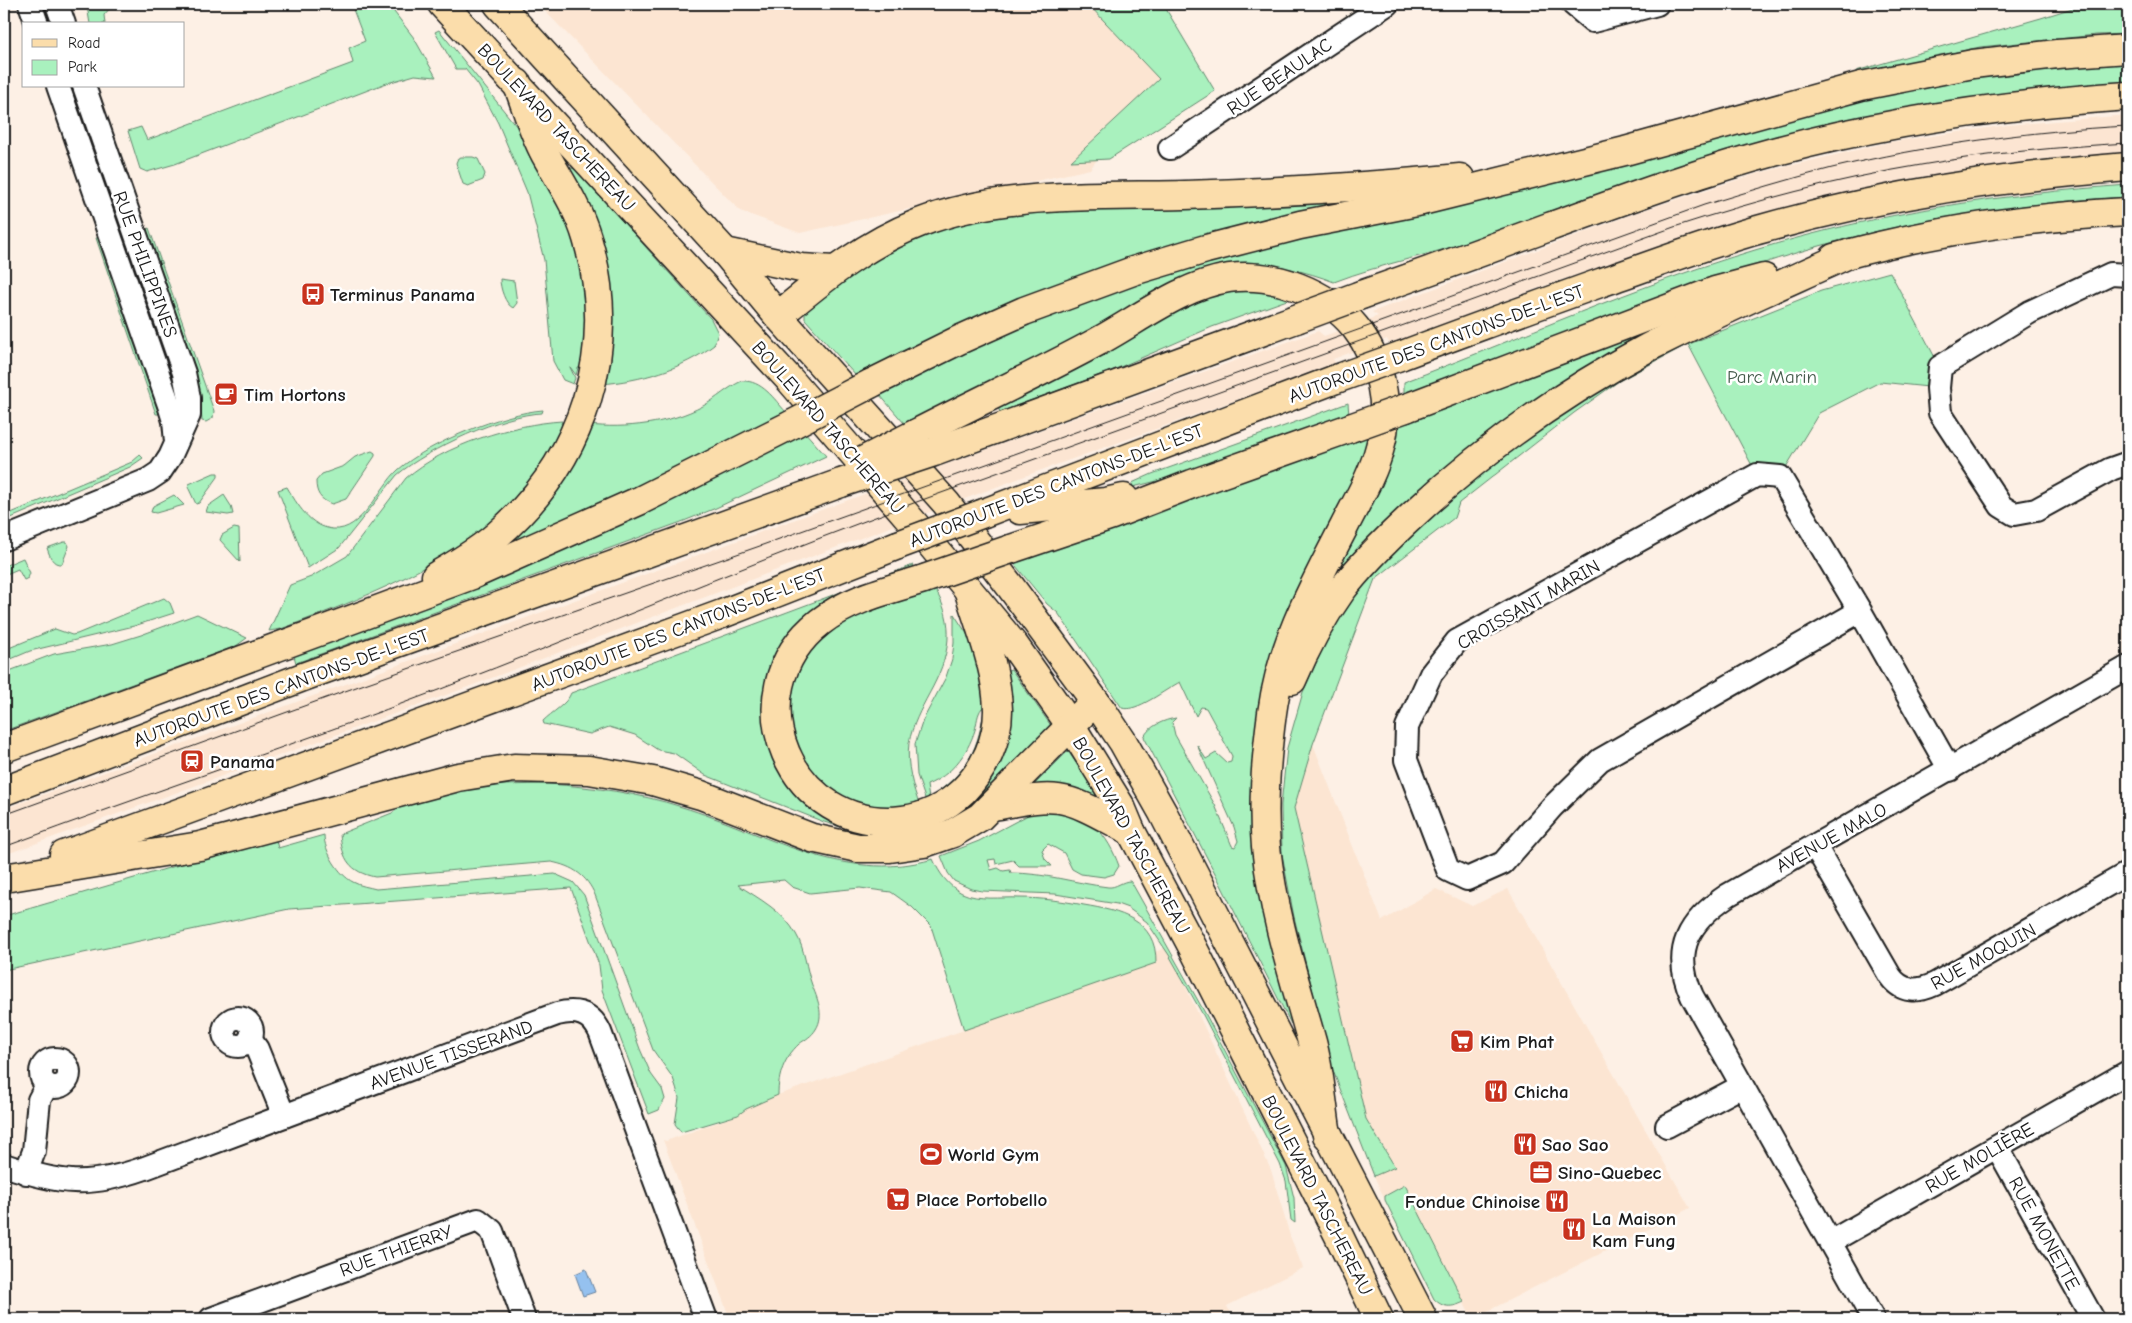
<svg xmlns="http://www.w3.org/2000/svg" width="2132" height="1323" viewBox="0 0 2132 1323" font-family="'Comic Neue',sans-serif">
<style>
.built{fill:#fce5d2}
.green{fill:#a9f1be;stroke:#62866d;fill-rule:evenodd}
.water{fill:#95c1ef;stroke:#657f9b}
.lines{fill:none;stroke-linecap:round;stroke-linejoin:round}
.minor-casing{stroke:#1c1c1c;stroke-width:26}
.major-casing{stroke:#1c1c1c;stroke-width:31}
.highway-casing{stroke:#1c1c1c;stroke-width:31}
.minor{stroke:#fff;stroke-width:22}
.major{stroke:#fbddab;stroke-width:28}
.highway{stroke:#fbddab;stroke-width:28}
.tram{stroke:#1c1c1c;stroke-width:1}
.highway-bridge-casing{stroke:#1c1c1c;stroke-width:31;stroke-linecap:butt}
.highway-bridge{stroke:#fbddab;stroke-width:28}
.labels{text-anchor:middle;stroke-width:5;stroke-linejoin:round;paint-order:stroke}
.street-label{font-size:19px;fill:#1c1c1c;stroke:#fff}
.poi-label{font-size:19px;font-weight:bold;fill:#1c1c1c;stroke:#fff;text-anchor:start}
.park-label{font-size:19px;fill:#465c4d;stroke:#fff}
</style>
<rect width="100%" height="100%" fill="#fdf0e5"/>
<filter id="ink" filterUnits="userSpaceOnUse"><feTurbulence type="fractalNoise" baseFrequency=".02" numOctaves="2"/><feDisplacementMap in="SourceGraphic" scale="10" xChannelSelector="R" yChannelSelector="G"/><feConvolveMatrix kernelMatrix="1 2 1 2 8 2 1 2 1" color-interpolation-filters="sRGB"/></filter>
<g filter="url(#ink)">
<g class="built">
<path d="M 538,4 L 1114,4 L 1159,79 L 1090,169 L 800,233 L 740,211 Z"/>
<path d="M 2128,115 L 2128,154 L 2063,158 L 1942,174 L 1818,199 L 1698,233 L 1536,289 L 1390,344 L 1387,339 L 1333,359 L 1336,364 L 1025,476 L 457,691 L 4,855 L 4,809 L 1007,442 L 1310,334 L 1318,331 L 1324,336 L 1378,316 L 1372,312 L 1641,211 L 1759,173 L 1890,142 L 2008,125 Z"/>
<path d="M 1313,744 L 1382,921 L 1436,889 L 1472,906 L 1508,889 L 1690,1208 L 1472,1319 L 1405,1185 L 1388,1194 L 1385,1196 L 1385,1200 L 1374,1176 L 1395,1166 L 1366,1119 L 1294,808 Z"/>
<path d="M 1167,947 L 1271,1170 L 1290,1236 L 1303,1268 L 1227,1306 L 1233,1319 L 730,1319 L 663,1140 L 666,1141 L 738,1115 L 746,1109 L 778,1095 L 964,1030 Z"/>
</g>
<g class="green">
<path d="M 89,4 L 110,4 L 111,7 L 104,15 L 105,24 L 90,24 L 87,6 Z"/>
<path d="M 351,4 L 388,4 L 414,38 L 436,77 L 415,75 L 384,84 L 175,164 L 147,172 L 140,169 L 128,131 L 141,127 L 147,140 L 353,63 L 349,48 L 365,41 Z"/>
<path d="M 1088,4 L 1163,4 L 1215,91 L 1109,159 L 1071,161 L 1159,79 Z"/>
<path d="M 2085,4 L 2128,4 L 2128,34 L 2096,35 L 1980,47 L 1856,74 L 1856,71 L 2041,18 Z"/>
<path d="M 439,30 L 517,127 L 530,148 L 572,230 L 587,300 L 582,369 L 578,368 L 576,375 L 570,367 L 575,378 L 573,384 L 563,380 L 553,361 L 544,260 L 527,192 L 498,123 L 478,85 L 465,69 L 456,69 L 435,32 Z"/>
<path d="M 2128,62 L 2128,83 C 1986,90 1846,114 1710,156 C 1634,179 1560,210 1484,237 C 1435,254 1383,263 1334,282 C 1306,271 1277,265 1246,263 L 904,423 L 879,394 L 912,380 L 915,374 L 971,345 L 1161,273 L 1877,93 L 2013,71 Z"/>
<path d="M 461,157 L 473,157 L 478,159 L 485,174 L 483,180 L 468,186 L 463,184 L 456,163 L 458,158 Z"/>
<path d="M 568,167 L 575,169 L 711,319 L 718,333 L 714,345 C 683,369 640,381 601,384 Z"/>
<path d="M 2128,185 L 2128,197 C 2017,203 1906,220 1799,252 C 1742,269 1687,291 1631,312 C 1556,340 1480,369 1404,397 L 1404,382 C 1520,338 1635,286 1755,250 C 1877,213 2001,194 2128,185 Z"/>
<path d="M 1339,197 L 1373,202 L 1050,289 L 902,351 L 856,376 L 805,319 L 805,310 L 842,280 L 900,242 L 992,212 Z"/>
<path d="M 149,228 L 214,411 L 213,418 L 206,422 L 202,421 L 199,387 L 145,230 Z"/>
<path d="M 100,237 L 157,405 L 159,414 L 156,414 L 96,238 Z"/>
<path d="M 1890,272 L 1940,367 L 1938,388 L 1880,382 L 1819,413 L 1780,477 L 1757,475 L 1688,344 L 1619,381 L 1574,413 L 1459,503 L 1454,518 L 1375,579 L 1313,744 L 1294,808 L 1366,1119 L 1395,1167 L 1374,1176 L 1332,1068 L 1294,917 L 1282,854 L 1281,805 L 1287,748 L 1303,692 L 1328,637 L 1364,580 L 1410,535 L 1465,487 L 1528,437 L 1601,387 L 1679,343 L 1689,344 L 1821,291 Z"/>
<path d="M 500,279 L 514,281 L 517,303 L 513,308 C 505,304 500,288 500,279 Z"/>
<path d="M 1229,288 L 1298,296 L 1212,327 L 1111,371 L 1000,412 L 997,405 L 1178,307 Z"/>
<path d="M 1647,331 L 1650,339 L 1336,587 L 1329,581 L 1397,426 Z"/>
<path d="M 742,381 C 762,380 774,399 786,412 L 659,478 L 503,551 L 588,425 C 626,429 669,424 703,406 C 716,399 728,387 742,381 Z"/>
<path d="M 1348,403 L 1349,416 L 1189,473 L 1133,487 L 1132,483 L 1152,474 Z"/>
<path d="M 543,410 L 542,413 C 503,414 428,449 397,475 L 339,548 L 308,568 L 278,490 L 287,487 C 297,504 310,527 333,529 C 362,532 380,486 398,470 C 428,443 503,413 543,410 Z"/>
<path d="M 562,421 L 561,424 L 566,424 C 507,544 398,585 281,629 L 269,631 L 290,585 L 311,577 L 347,556 L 406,478 C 444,445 513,424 562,421 Z"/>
<path d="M 804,431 L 826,456 L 716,508 L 684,521 L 296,663 L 294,656 L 425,605 Z"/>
<path d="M 1373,434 L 1264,699 L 1296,1023 L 1291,1024 L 1216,875 L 1144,737 C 1149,726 1164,720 1176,718 L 1172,722 L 1175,735 L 1215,805 L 1232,846 L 1235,847 L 1238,841 L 1234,827 L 1197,745 L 1206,759 L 1216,753 L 1227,763 L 1231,762 L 1232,756 L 1206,708 L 1201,707 L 1196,716 L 1180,682 C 1166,689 1136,713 1122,708 L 1058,613 L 1047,604 L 1011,560 Z"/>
<path d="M 372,451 L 375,453 L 375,456 L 346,499 L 332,504 C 320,500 316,493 316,481 L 322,474 L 344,466 L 355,457 Z"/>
<path d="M 140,455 L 143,458 L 130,467 L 4,521 L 4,516 L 132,462 Z"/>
<path d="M 214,473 L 218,473 L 218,477 L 199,503 L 196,504 L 188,487 L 189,484 Z"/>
<path d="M 174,495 L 184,505 L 156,513 L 151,512 L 153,506 Z"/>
<path d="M 224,495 L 231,506 L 233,514 L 228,515 L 206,512 L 208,506 Z"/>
<path d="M 234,528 L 239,529 L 240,562 L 220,540 L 222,535 Z"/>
<path d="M 64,542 L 67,542 L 69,546 L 62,564 C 52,565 50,556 47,548 Z"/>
<path d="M 23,558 L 30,573 L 28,578 L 24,580 L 18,569 L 4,575 L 4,566 Z"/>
<path d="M 913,565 L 920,573 L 843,598 L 767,702 L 845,823 L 844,828 L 824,822 L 705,775 L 674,753 L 658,750 L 635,735 L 619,730 L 609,727 L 590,734 L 544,724 L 543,721 C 552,712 567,704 571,693 Z"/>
<path d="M 933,586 C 957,624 950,656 929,694 C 921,709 912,726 909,743 C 906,765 913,787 920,807 L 870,810 L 821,787 L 790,738 L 791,677 L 818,637 L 858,611 Z"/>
<path d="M 164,598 L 170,603 L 174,613 L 134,626 L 30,651 L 4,662 L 4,650 L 55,629 L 72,635 L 77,634 Z"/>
<path d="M 197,614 L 247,638 L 236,646 L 4,731 L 4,673 L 54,654 L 112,644 L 141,635 Z"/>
<path d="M 954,614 L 967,634 L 984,676 L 986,735 L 970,768 L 927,804 L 917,775 L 915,744 L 923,720 L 946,677 L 952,659 L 954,643 ZM 982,708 L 984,708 L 984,711 C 976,757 966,771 929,799 L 927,785 C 951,775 967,755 975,730 C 977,723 977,714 982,708 Z"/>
<path d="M 1011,669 L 1052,727 L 970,808 L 966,803 L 1003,672 Z"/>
<path d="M 1068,751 L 1102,801 L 1037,792 L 1035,784 Z"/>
<path d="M 548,784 C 594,787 638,793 682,807 C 765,832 843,885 933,859 C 939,873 948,886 962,893 C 979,901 1001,897 1019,898 C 1041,898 1063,901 1084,905 C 1119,911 1157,919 1156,963 L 964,1030 L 931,926 L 912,907 L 891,892 L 860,888 L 810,893 L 792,887 L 784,880 L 738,885 C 758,898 784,912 796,934 C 805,949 806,969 812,985 C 817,998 825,1015 816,1029 C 812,1036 806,1039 799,1044 C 784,1058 778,1075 778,1095 L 746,1109 L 738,1115 L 681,1132 L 675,1124 L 679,1098 L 676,1087 L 673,1078 L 653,1050 L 595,895 C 587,876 573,866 551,862 L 375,877 C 350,872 342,859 340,834 L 392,813 L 406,803 L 460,790 L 501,785 Z"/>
<path d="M 1058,810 C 1069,815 1085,819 1094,826 C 1106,836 1114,852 1119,866 L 1114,874 L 1104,877 L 1081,874 L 1072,869 L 1064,853 L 1048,844 L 1042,850 L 1045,859 L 1052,866 L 1019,866 L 1013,860 L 996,864 L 995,859 L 988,860 L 991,870 L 998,868 L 1003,871 L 1010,870 L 1011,873 C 1046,873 1074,883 1108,887 C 1116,888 1122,881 1130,881 L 1133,885 L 1205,1013 L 1286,1166 L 1294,1198 L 1295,1223 L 1291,1220 L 1286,1181 L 1280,1164 L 1203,1015 L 1169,955 L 1147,922 L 1128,908 L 1117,904 L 1055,894 L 982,891 L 971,889 L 954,881 L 948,873 L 941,856 L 979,841 L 1028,815 L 1038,811 Z"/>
<path d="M 324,835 C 324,851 339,875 353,882 C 360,886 369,887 376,889 L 555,874 L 573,882 L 584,895 L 640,1049 L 651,1074 L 662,1089 L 665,1099 L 659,1110 L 649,1114 L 602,990 L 599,965 L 571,888 L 289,909 L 4,970 L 4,916 L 275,837 L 278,848 Z"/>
<path d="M 1405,1185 L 1464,1302 C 1452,1308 1443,1308 1434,1299 L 1385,1200 L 1385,1196 Z"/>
</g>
<path class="water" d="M 586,1269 L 595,1292 L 583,1296 L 575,1274 Z"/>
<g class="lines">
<g class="minor-casing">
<g id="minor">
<path d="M 30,4 L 37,24"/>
<path d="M 57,4 L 64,24"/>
<path d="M 1573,4 L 1593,21 L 1657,4"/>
<path d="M 58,86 L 170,408 L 174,421 L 176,442"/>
<path d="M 1170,148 L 1387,4"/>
<path d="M 2128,275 L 2111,274 L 2030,312 L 1940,367 L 1938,388 L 1940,413 L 2001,506 L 2014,514 L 2036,510 L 2111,469 L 2128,463"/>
<path d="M 4,539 L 148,480 L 160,472 L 170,457 L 189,415 L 189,398 L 184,373 L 84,86"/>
<path d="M 1860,611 L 1600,760 L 1552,807 L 1503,863 L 1467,879 L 1448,870 L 1406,760 L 1407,727 L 1431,674 L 1457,641 L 1757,475 L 1780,477 L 1860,611 L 1950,770"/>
<path d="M 1815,846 L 1890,976 C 1902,993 1918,992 1935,984 L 2128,873"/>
<circle cx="238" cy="1032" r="14"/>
<path d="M 250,1039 L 257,1049 L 284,1116"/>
<circle cx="55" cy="1073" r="14"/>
<path d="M 1667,1126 L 1742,1086"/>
<path d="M 1997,1147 L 2093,1319"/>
<path d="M 4,1165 C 60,1184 88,1188 145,1168 L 557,1014 C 577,1009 591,1013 600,1032 L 706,1319"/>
<path d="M 26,1173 L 34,1151 L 39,1100 L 47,1085"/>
<path d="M 1830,1242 L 2128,1072"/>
<path d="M 211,1319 L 478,1220 L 492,1231 L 524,1319"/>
<path d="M 1873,1319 L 1692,996 C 1671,950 1689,921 1728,895 L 2128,667"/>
</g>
</g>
<g class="major-casing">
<g id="major">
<path d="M 442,4 L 790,380 L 915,525 L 1014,645 L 1071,726 L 1121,807 L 1131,831 L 1192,946 L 1338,1234 L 1379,1319"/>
<path d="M 498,4 L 725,252 L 778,316 L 946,503 L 1010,586 L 1103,712 L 1123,742 L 1163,813 L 1423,1319"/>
</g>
</g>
<g class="highway-casing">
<g id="highway">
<path d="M 725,252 L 801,268 L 834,270"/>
<path d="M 1834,258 C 1929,231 2030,217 2128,212"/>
<path d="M 1361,295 C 1424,273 1487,250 1549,227 C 1624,200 1699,172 1777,151 C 1892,120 2009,104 2128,96"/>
<path d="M 778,316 C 823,279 863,245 919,223 C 1000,191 1098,197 1185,195 C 1277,192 1369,187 1460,178"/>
<path d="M 1400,356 C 1466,331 1533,307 1600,283 C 1655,264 1709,243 1765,228 C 1887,194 2003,177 2128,167"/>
<path d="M 870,384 L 959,340 L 1024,311 L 1133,271 L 1206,249 L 1300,225 L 1422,201 L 1625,151 L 1861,86 L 1973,64 L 2057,54 L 2128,49"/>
<path d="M 1406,408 L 1715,291 L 1764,278"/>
<path d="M 917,433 C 977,402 1038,374 1097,342 C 1138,320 1182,285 1229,278 C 1273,272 1327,292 1355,327 C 1381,359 1391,408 1380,447 C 1373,475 1357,501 1344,527 C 1313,587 1281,645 1272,713 C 1266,757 1262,802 1266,847 C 1273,913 1294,978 1312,1042 C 1320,1072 1322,1104 1327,1135"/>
<path d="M 934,452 L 1296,319"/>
<path d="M 1020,510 L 1106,502 L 1124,498"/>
<path d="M 984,513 L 1336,379"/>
<path d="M 1011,549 L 1112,515 L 1192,484 L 1350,428"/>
<path d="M 436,576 C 456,564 478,552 496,536 C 583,462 620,349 587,238 C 578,207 560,181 545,154 C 533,132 526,106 517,83"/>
<path d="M 924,579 C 889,590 849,599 820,622 C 730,693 791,834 903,820 C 926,817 946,807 963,791 C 985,769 998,740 998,710 C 997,669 981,630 969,592"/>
<path d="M 1292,680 C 1305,649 1321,619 1341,591 C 1362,563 1387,539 1413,515 C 1484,449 1564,392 1649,347 C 1715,313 1783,284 1851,253"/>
<path d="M 4,748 L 472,575 L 641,500 L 793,424"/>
<path d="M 4,791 L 303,677 L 841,483"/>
<path d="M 993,806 C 1014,803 1038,796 1059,799 C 1082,802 1110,821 1131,831"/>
<path d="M 64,855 L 722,614 L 898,545"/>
<path d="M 4,878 L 200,846 L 458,777 L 514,768 L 589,770 L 653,781 L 701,795 L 812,838 L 858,848 L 890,848 L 924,843 L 953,833 L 980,817 L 1095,701"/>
</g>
</g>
<use href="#minor" class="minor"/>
<use href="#major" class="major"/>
<use href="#highway" class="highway"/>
<g class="tram">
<path d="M 4,815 L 359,686 L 757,547 L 1704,205 C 1747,192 1789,179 1832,168 C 1929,145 2028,131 2128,126"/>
<path d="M 4,847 C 149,793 296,744 441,689 C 587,633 731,571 878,516 L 1674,227 C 1754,201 1837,179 1921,165 C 1989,153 2059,147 2128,143"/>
</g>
<g class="highway-bridge-casing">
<g id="highway-bridge">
<path d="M 1296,319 L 1361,295"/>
<path d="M 1336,379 L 1400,356"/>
<path d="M 793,424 L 870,384"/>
<path d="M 1350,428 L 1406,408"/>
<path d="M 859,463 L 917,433"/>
<path d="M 841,483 L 934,452"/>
<path d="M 898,545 L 984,513"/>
<path d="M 924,579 L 1011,549"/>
</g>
</g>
<use href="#highway-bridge" class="highway-bridge"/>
</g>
</g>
<defs>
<g id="bus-square" transform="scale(1.25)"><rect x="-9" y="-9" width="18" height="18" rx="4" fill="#c8321e" stroke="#fff"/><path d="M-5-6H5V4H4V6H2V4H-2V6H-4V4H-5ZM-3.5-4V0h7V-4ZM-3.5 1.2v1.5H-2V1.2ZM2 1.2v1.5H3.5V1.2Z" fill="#fff"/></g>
<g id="cafe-square" transform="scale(1.25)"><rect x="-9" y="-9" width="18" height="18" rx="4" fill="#c8321e" stroke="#fff"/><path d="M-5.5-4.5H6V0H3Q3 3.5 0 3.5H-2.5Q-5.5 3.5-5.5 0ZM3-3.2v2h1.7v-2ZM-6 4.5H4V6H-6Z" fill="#fff"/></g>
<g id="station-square" transform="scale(1.25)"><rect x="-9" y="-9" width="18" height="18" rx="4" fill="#c8321e" stroke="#fff"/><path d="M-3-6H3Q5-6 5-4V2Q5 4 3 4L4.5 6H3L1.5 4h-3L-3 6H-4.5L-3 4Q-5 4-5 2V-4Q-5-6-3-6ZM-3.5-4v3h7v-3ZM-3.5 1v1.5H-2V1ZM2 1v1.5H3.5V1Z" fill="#fff"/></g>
<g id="supermarket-square" transform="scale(1.25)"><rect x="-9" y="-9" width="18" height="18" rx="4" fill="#c8321e" stroke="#fff"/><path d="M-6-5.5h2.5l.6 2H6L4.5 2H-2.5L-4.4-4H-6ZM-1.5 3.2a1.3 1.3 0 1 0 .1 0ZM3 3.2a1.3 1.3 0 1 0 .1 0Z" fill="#fff"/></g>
<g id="restaurant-square" transform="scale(1.25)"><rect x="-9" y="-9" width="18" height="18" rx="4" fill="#c8321e" stroke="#fff"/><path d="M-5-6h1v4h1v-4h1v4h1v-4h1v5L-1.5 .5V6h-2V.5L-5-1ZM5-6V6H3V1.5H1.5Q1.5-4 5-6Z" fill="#fff"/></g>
<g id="stadium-square" transform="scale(1.25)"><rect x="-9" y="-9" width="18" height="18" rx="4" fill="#c8321e" stroke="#fff"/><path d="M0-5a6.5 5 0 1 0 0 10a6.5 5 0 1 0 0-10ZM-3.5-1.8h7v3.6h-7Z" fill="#fff"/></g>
<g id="office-square" transform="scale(1.25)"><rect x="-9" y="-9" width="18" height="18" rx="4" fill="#c8321e" stroke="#fff"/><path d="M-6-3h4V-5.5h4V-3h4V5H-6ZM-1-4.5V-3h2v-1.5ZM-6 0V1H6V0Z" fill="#fff"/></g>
</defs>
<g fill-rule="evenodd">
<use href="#bus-square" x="313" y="294"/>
<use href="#cafe-square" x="226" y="394"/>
<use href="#station-square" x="192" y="761"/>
<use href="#supermarket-square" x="1462" y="1041"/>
<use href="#restaurant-square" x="1496" y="1091"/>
<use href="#restaurant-square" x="1525" y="1144"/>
<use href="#stadium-square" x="931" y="1154"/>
<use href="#office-square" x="1541" y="1172"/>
<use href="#supermarket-square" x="898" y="1199"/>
<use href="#restaurant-square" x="1557" y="1201"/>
<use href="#restaurant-square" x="1574" y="1229"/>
</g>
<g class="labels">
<g class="street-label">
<text transform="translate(1279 76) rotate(-34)" y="7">RUE BEAULAC</text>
<text transform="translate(557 127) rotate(47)" y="7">BOULEVARD TASCHEREAU</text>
<text transform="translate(146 264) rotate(70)" y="7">RUE PHILIPPINES</text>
<text transform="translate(1436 343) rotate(-20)" y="7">AUTOROUTE DES CANTONS-DE-L'EST</text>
<text transform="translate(829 427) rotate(49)" y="7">BOULEVARD TASCHEREAU</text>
<text transform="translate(1056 485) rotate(-21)" y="7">AUTOROUTE DES CANTONS-DE-L'EST</text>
<text transform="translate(1528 604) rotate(-30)" y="7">CROISSANT MARIN</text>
<text transform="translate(678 629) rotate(-21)" y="7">AUTOROUTE DES CANTONS-DE-L'EST</text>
<text transform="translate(281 687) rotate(-20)" y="7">AUTOROUTE DES CANTONS-DE-L'EST</text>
<text transform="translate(1132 835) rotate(61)" y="7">BOULEVARD TASCHEREAU</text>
<text transform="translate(1831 837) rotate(-29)" y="7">AVENUE MALO</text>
<text transform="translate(1983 956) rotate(-29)" y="7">RUE MOQUIN</text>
<text transform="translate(451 1054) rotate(-20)" y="7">AVENUE TISSERAND</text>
<text transform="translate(1979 1157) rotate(-30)" y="7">RUE MOLIÈRE</text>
<text transform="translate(1318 1195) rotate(63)" y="7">BOULEVARD TASCHEREAU</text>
<text transform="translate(2045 1233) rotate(61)" y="7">RUE MONETTE</text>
<text transform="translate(396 1250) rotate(-20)" y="7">RUE THIERRY</text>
</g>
<g class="poi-label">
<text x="330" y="301">Terminus Panama</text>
<text x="244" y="401">Tim Hortons</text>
<text x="210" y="768">Panama</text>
<text x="1480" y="1048">Kim Phat</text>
<text x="1514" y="1098">Chicha</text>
<text x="1542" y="1151">Sao Sao</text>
<text x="948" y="1161">World Gym</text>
<text x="1558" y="1179">Sino-Quebec</text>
<text x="916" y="1206">Place Portobello</text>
<text x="1540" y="1208" text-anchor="end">Fondue Chinoise</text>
<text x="1592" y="1225">La Maison<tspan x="1592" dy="22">Kam Fung</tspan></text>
</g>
<g class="park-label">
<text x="1772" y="383">Parc Marin</text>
</g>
</g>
<rect width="2132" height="1323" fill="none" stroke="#fff" stroke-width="20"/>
<rect x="10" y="10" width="2112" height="1303" fill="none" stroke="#1c1c1c" stroke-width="2" filter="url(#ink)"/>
<rect x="22" y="22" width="162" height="65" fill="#ffffff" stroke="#a4a4a4"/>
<rect x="32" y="39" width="25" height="8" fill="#fbddab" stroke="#a4a4a4"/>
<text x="68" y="48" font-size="15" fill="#1c1c1c">Road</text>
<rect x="32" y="60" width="25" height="15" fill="#a9f1be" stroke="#a4a4a4"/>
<text x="68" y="72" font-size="15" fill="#1c1c1c">Park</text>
</svg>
